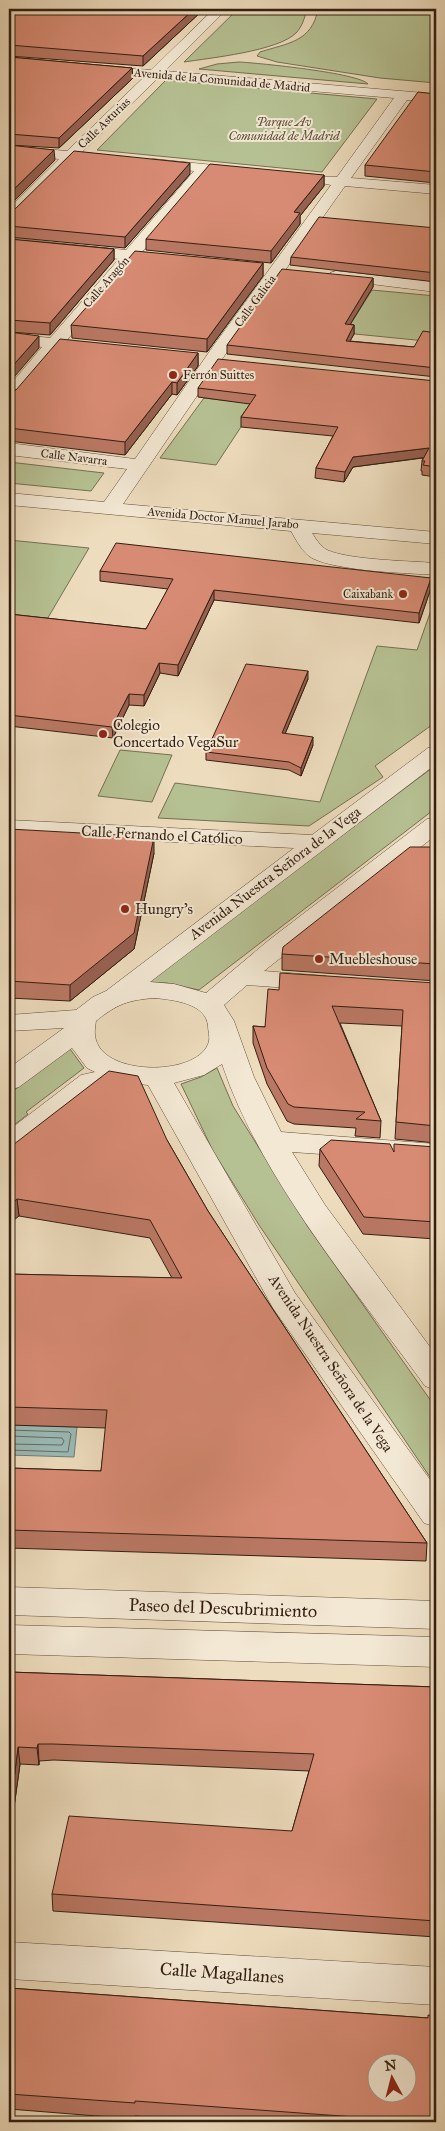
<svg xmlns="http://www.w3.org/2000/svg" width="445" height="2131" viewBox="0 0 445 2131" font-family="'IM FELL Great Primer',serif">
<style>
.green{fill:#b6c193;stroke:#747052}
.water{fill:#9abab7;stroke:#717c74}
.lines{fill:none;stroke-linecap:round;stroke-linejoin:round}
.shore{stroke:#666c64;stroke-width:1}
.minor-casing{stroke:#624e3b;stroke-width:1}
.minor{fill:#f3e8d4;fill-rule:evenodd}
.wall{fill:#ba7864;stroke:#331e10}
.shaded-wall{fill:#976151;stroke:#331e10}
.building{fill:#d88b74;stroke:#331e10;fill-rule:evenodd}
.poi-dot{fill:#8f2418;stroke:#f3e8d4;stroke-width:2}
.labels{text-anchor:middle;stroke-width:4;stroke-linejoin:round;paint-order:stroke}
.far-street-label{font-size:12px;fill:#331e10;stroke:#f3e8d4}
.far-park-label{font-size:12px;font-style:italic;fill:#5a4f37;stroke:#f3e8d4}
.far-poi-label{font-size:12px;fill:#331e10;stroke:#f3e8d4;text-anchor:start}
.poi-label{font-size:15px;fill:#331e10;stroke:#f3e8d4;text-anchor:start}
.street-label{font-size:15px;fill:#331e10;stroke:#f3e8d4}
.near-street-label{font-size:18px;fill:#331e10;stroke:#f3e8d4}
</style>
<rect width="100%" height="100%" fill="#eddcbd"/>
<filter id="stains"><feTurbulence type="fractalNoise" baseFrequency=".004" numOctaves="4"/><feColorMatrix values="0 0 0 0 .2 0 0 0 0 .09 0 0 0 0 .02 0 0 0 .5 -.17"/></filter>
<radialGradient id="worn" r=".72"><stop offset=".6" stop-color="#630" stop-opacity="0"/><stop offset="1" stop-color="#630" stop-opacity=".3"/></radialGradient>
<g class="green">
<path d="M 238,9 L 307,9 C 305,17 302,27 296,33 C 278,51 210,58 184,62 Z"/>
<path d="M 318,9 L 436,9 L 436,83 L 380,78 L 277,62 L 257,56 L 260,52 C 288,43 312,42 318,9 Z"/>
<path d="M 239,62 C 259,63 359,73 368,84 L 199,69 L 217,64 Z"/>
<path d="M 166,80 L 377,99 L 322,172 L 97,150 Z"/>
<path d="M 372,290 L 436,296 L 436,342 L 345,333 Z"/>
<path d="M 204,398 L 256,404 L 216,465 L 160,458 Z"/>
<path d="M 9,462 L 104,473 L 91,491 L 9,483 Z"/>
<path d="M 9,540 L 89,548 L 46,621 L 9,617 Z"/>
<path d="M 436,596 L 436,722 L 375,766 L 383,777 L 309,826 L 158,818 L 175,783 L 320,802 L 377,646 L 417,650 Z"/>
<path d="M 120,750 L 172,755 L 152,802 L 98,796 Z"/>
<path d="M 436,765 L 436,808 L 199,990 L 167,983 L 145,983 Z"/>
<path d="M 70,1049 L 84,1068 L 26,1112 L 28,1114 L 9,1129 L 9,1094 Z"/>
<path d="M 217,1068 L 233,1106 L 308,1227 L 436,1408 L 436,1486 L 259,1225 L 213,1151 L 181,1084 L 201,1077 Z"/>
</g>
<path class="water" d="M 9,1425 L 77,1427 L 74,1457 L 9,1455 Z"/>
<g class="lines">
<g class="shore">
<path d="M 9,1430 L 69,1432 L 71,1434 L 68,1452 L 9,1450"/>
<path d="M 9,1436 L 62,1438 L 64,1441 L 62,1445 L 9,1444"/>
</g>
<g class="minor-casing">
<g id="minor">
<path d="M 214,9 L 227,9 L 165,71 L 436,94 L 436,102 L 407,100 L 351,178 L 436,185 L 436,194 L 345,186 L 227,352 L 123,504 L 436,532 L 436,544 L 312,533 C 316,539 320,546 327,550 C 349,560 410,561 436,563 L 436,575 C 406,573 337,571 312,558 C 303,553 296,540 291,531 L 9,505 L 9,493 L 104,502 L 127,469 L 9,455 L 9,443 L 135,459 L 214,345 L 331,185 L 321,183 L 319,180 L 321,177 L 337,177 L 394,98 L 158,78 L 82,152 L 111,156 L 113,159 L 111,162 L 106,163 L 74,160 L 14,219 L 9,221 L 9,208 L 59,159 L 9,154 L 9,146 L 67,151 L 144,77 L 97,73 L 90,69 L 92,66 L 151,70 Z"/>
<path d="M 154,159 L 243,168 L 248,169 L 250,172 L 248,175 L 243,176 L 209,173 L 142,252 L 175,256 L 177,259 L 175,262 L 169,264 L 135,260 L 67,340 L 98,344 L 101,348 L 98,352 L 92,353 L 59,349 L 15,401 L 9,402 L 9,386 L 42,347 L 9,343 L 9,333 L 50,338 L 119,259 L 9,248 L 9,238 L 126,250 L 194,171 L 149,166 L 147,163 L 149,160 Z"/>
<path d="M 336,271 L 436,282 L 436,292 L 330,279 L 328,276 L 330,273 Z"/>
<path d="M 436,746 L 436,764 L 150,982 L 174,984 L 206,993 L 269,940 L 427,819 L 436,817 L 436,835 L 264,971 L 326,976 L 330,982 L 326,988 L 317,990 L 247,985 L 224,1005 L 234,1021 L 254,1077 L 281,1132 L 436,1144 L 436,1162 L 292,1152 L 325,1205 L 436,1355 L 436,1390 L 425,1386 C 354,1288 260,1178 222,1064 L 204,1075 L 174,1083 L 295,1293 L 436,1488 L 436,1527 L 424,1523 L 273,1308 L 148,1085 L 130,1083 L 99,1088 L 19,1151 L 9,1153 L 9,1130 L 81,1075 L 95,1072 L 87,1068 L 72,1048 L 19,1087 L 9,1090 L 9,1068 L 64,1028 L 9,1031 L 9,1015 L 76,1010 L 93,997 L 106,991 L 294,848 L 9,834 L 9,820 L 312,835 L 428,748 ZM 155,998 C 173,1000 206,1003 208,1026 C 208,1030 210,1037 209,1041 C 201,1076 106,1077 96,1040 C 94,1034 95,1027 96,1021 C 117,1004 128,1000 155,998 Z"/>
<path d="M 9,1587 L 436,1601 L 436,1629 L 9,1615 Z"/>
<path d="M 9,1625 L 436,1637 L 436,1667 L 9,1654 Z"/>
<path d="M 9,1942 L 436,1967 L 436,2005 L 9,1979 Z"/>
</g>
</g>
<use href="#minor" class="minor"/>
</g>
<g class="wall">
<path d="M 9,9 L 204,9 L 143,66 L 9,56 Z"/>
<path d="M 9,57 L 132,68 L 133,78 L 59,148 L 9,145 Z"/>
<path d="M 436,94 L 436,183 L 365,176 L 365,165 Z"/>
<path d="M 190,174 L 125,248 L 9,237 L 9,211 Z"/>
<path d="M 324,175 L 324,186 L 300,216 L 300,224 L 271,263 L 146,250 L 146,239 Z"/>
<path d="M 436,228 L 436,282 L 290,265 L 291,257 Z"/>
<path d="M 9,239 L 114,249 L 114,260 L 50,335 L 9,332 Z"/>
<path d="M 263,263 L 263,276 L 207,352 L 72,338 L 71,325 Z"/>
<path d="M 373,278 L 373,287 L 350,324 L 354,325 L 354,334 L 350,341 L 414,347 L 436,333 L 436,377 L 227,354 L 227,345 Z"/>
<path d="M 198,353 L 198,366 L 177,395 L 172,394 L 125,455 L 9,441 L 9,391 Z"/>
<path d="M 436,381 L 436,477 L 422,475 L 422,471 L 421,471 L 422,461 L 423,458 L 353,467 L 344,482 L 315,478 L 316,468 L 333,436 L 241,427 L 241,417 L 250,404 L 198,397 L 198,388 Z"/>
<path d="M 100,571 L 431,578 L 431,588 L 419,623 L 214,600 L 178,676 L 160,673 L 144,706 L 129,705 L 113,738 L 9,726 L 9,727 L 9,614 L 146,629 L 168,589 L 100,581 Z"/>
<path d="M 308,679 L 285,734 L 313,745 L 301,776 L 289,770 L 206,760 L 206,752 Z"/>
<path d="M 9,829 L 154,853 L 134,949 L 70,1001 L 9,998 Z"/>
<path d="M 436,846 L 436,981 L 282,970 L 282,954 Z"/>
<path d="M 436,983 L 436,1143 L 395,1139 L 402,1026 L 340,1023 L 381,1121 L 380,1138 L 355,1136 L 356,1128 L 294,1124 L 287,1121 L 267,1084 L 253,1043 L 253,1026 L 265,1027 L 279,990 Z"/>
<path d="M 167,1140 L 208,1211 L 427,1543 L 426,1561 L 9,1548 L 9,1468 L 101,1471 L 106,1428 L 9,1425 L 9,1274 L 172,1278 L 150,1238 L 19,1216 L 9,1148 Z"/>
<path d="M 436,1147 L 436,1239 L 363,1234 L 319,1166 L 320,1149 L 394,1152 Z"/>
<path d="M 436,1262 L 436,1317 L 434,1315 Z"/>
<path d="M 9,1672 L 436,1687 L 436,1937 L 53,1911 L 52,1894 L 292,1831 L 309,1771 L 54,1760 L 39,1761 L 39,1765 L 20,1764 L 11,1829 L 9,1829 Z"/>
<path d="M 9,1988 L 428,2018 L 436,2122 L 217,2122 L 135,2116 L 135,2119 L 9,2109 Z"/>
</g>
<g class="shaded-wall">
<path d="M 194,9 L 204,9 L 143,66 L 143,56 Z"/>
<path d="M 132,68 L 133,78 L 59,148 L 59,138 Z"/>
<path d="M 54,150 L 55,160 L 9,206 L 9,194 Z"/>
<path d="M 190,163 L 190,174 L 125,248 L 125,237 Z"/>
<path d="M 324,175 L 324,186 L 300,216 L 300,224 L 271,263 L 271,251 L 294,212 Z"/>
<path d="M 114,249 L 114,260 L 50,335 L 50,323 Z"/>
<path d="M 263,263 L 263,276 L 207,352 L 207,339 Z"/>
<path d="M 373,278 L 373,287 L 345,333 L 345,324 Z"/>
<path d="M 354,325 L 354,334 L 345,350 L 346,341 Z"/>
<path d="M 39,336 L 39,348 L 9,383 L 9,370 Z"/>
<path d="M 198,353 L 198,366 L 177,395 L 177,383 Z"/>
<path d="M 172,382 L 172,394 L 125,455 L 125,442 Z"/>
<path d="M 429,448 L 428,457 L 353,467 L 344,482 L 345,472 L 353,457 Z"/>
<path d="M 431,578 L 431,588 L 419,623 L 419,613 Z"/>
<path d="M 214,590 L 214,600 L 178,676 L 178,665 Z"/>
<path d="M 159,663 L 160,673 L 144,706 L 144,695 Z"/>
<path d="M 308,671 L 308,679 L 282,741 L 282,733 Z"/>
<path d="M 129,694 L 129,705 L 113,738 L 112,727 Z"/>
<path d="M 313,737 L 313,745 L 301,776 L 301,768 Z"/>
<path d="M 154,837 L 154,853 L 134,949 L 70,1001 L 70,985 Z"/>
<path d="M 17,1199 L 19,1216 L 9,1224 L 9,1206 Z"/>
<path d="M 38,1744 L 39,1761 L 39,1765 L 37,1748 Z"/>
<path d="M 18,1747 L 20,1764 L 11,1829 L 10,1813 Z"/>
</g>
<g class="building">
<path d="M 9,9 L 194,9 L 143,56 L 9,45 Z"/>
<path d="M 9,57 L 132,68 L 59,138 L 9,134 Z"/>
<path d="M 418,92 L 436,94 L 436,172 L 365,165 Z"/>
<path d="M 9,145 L 54,150 L 9,194 Z"/>
<path d="M 74,151 L 190,163 L 125,237 L 9,226 L 9,211 L 15,209 Z"/>
<path d="M 210,164 L 324,175 L 294,212 L 300,213 L 271,251 L 146,239 Z"/>
<path d="M 319,217 L 436,228 L 436,273 L 291,257 Z"/>
<path d="M 9,239 L 114,249 L 50,323 L 9,320 Z"/>
<path d="M 135,251 L 263,263 L 207,339 L 71,325 Z"/>
<path d="M 282,269 L 373,278 L 345,324 L 354,325 L 346,341 L 414,347 L 423,331 L 436,333 L 436,368 L 227,345 Z"/>
<path d="M 9,332 L 39,336 L 9,370 Z"/>
<path d="M 60,339 L 198,353 L 177,383 L 172,382 L 125,442 L 9,428 L 9,391 L 16,390 Z"/>
<path d="M 218,359 L 436,381 L 436,467 L 423,465 L 425,461 L 422,461 L 429,448 L 353,457 L 345,472 L 316,468 L 338,427 L 241,417 L 256,395 L 198,388 Z"/>
<path d="M 116,543 L 431,578 L 419,613 L 214,590 L 178,665 L 159,663 L 144,695 L 129,694 L 112,727 L 9,715 L 9,614 L 146,629 L 173,579 L 100,571 Z"/>
<path d="M 246,664 L 308,671 L 282,733 L 313,737 L 301,768 L 289,762 L 206,752 Z"/>
<path d="M 9,829 L 154,837 L 134,933 L 70,985 L 9,981 Z"/>
<path d="M 436,846 L 436,964 L 282,954 L 283,947 L 410,847 L 435,847 Z"/>
<path d="M 280,973 L 436,983 L 436,1126 L 396,1122 L 403,1010 L 332,1006 L 381,1121 L 356,1119 L 365,1112 L 294,1107 L 288,1104 L 267,1068 L 253,1026 L 265,1027 L 268,989 L 279,990 Z"/>
<path d="M 109,1071 L 138,1076 L 167,1140 L 208,1211 L 427,1543 L 9,1530 L 9,1468 L 101,1471 L 107,1410 L 9,1407 L 9,1274 L 182,1278 L 150,1220 L 17,1199 L 9,1206 L 9,1148 Z"/>
<path d="M 331,1140 L 390,1144 L 394,1152 L 394,1144 L 436,1147 L 436,1222 L 364,1217 L 320,1149 Z"/>
<path d="M 436,1273 L 436,1299 L 435,1298 Z"/>
<path d="M 9,1672 L 436,1687 L 436,1921 L 52,1894 L 69,1816 L 292,1831 L 314,1754 L 53,1744 L 38,1744 L 37,1748 L 18,1747 L 10,1813 L 9,1813 Z"/>
<path d="M 9,1988 L 428,2018 L 428,2015 L 436,2016 L 436,2122 L 424,2122 L 135,2101 L 135,2103 L 9,2094 ZM 378,2064 L 408,2064 L 408,2094 L 378,2094 Z"/>
</g>
<g class="poi-dot">
<circle cx="173" cy="375" r="5"/>
<circle cx="403" cy="594" r="5"/>
<circle cx="103" cy="734" r="5"/>
<circle cx="125" cy="909" r="5"/>
<circle cx="319" cy="959" r="5"/>
</g>
<g class="labels">
<g class="far-street-label">
<text transform="translate(222 80) rotate(5)" y="4">Avenida de la Comunidad de Madrid</text>
<text transform="translate(104 123) rotate(-44)" y="4">Calle Asturias</text>
<text transform="translate(106 282) rotate(-49)" y="4">Calle Aragón</text>
<text transform="translate(255 301) rotate(-54)" y="4">Calle Galicia</text>
<text transform="translate(74 457) rotate(7)" y="4">Calle Navarra</text>
<text transform="translate(223 518) rotate(5)" y="4">Avenida Doctor Manuel Jarabo</text>
</g>
<g class="far-park-label">
<text x="284" y="126">Parque Av<tspan x="284" dy="14">Comunidad de Madrid</tspan></text>
</g>
<g class="far-poi-label">
<text x="183" y="379">Ferrón Suittes</text>
<text x="393" y="598" text-anchor="end">Caixabank</text>
</g>
<g class="poi-label">
<text x="113" y="730">Colegio<tspan x="113" dy="17">Concertado VegaSur</tspan></text>
<text x="135" y="914">Hungry's</text>
<text x="329" y="964">Muebleshouse</text>
</g>
<g class="street-label">
<text transform="translate(162 835) rotate(3)" y="5">Calle Fernando el Católico</text>
<text transform="translate(275 873) rotate(-37)" y="5">Avenida Nuestra Señora de la Vega</text>
<text transform="translate(331 1363) rotate(56)" y="5">Avenida Nuestra Señora de la Vega</text>
</g>
<g class="near-street-label">
<text transform="translate(223 1608) rotate(2)" y="6">Paseo del Descubrimiento</text>
<text transform="translate(222 1973) rotate(4)" y="6">Calle Magallanes</text>
</g>
</g>
<rect width="445" height="2131" fill="none" stroke="#eddcbd" stroke-width="30"/>
<rect x="10" y="10" width="425" height="2111" fill="none" stroke="#331e10" stroke-width="2.5"/>
<rect x="15" y="15" width="415" height="2101" fill="none" stroke="#331e10"/>
<g transform="translate(392 2078) rotate(353)"><circle r="24" fill="#f3e8d4" stroke="#a69786"/>
<path d="M0-4L9 19L0 12L-9 19Z" fill="#8f2418"/>
<text y="-8" font-size="14" font-weight="bold" text-anchor="middle" fill="#331e10">N</text>
</g>
<rect width="100%" height="100%" filter="url(#stains)"/>
<rect width="100%" height="100%" fill="url(#worn)"/>
</svg>
